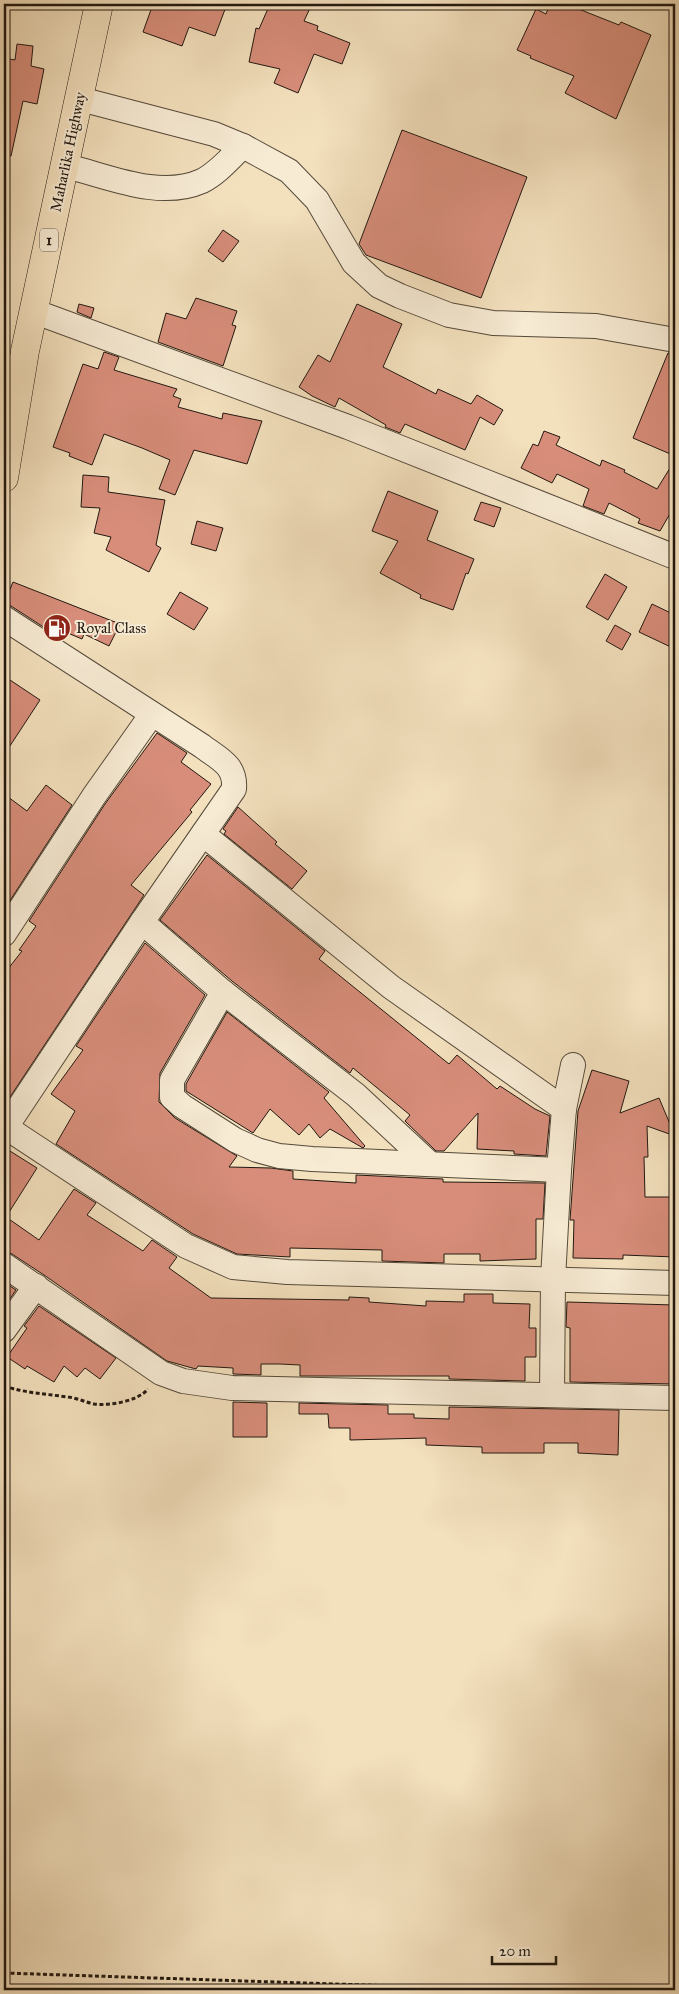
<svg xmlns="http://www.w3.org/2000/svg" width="679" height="1994" viewBox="0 0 679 1994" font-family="'IM FELL Great Primer',serif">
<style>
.building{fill:#d78d7a;stroke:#221810}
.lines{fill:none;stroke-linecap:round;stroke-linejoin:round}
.minor-casing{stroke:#564a3b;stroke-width:26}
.major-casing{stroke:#221810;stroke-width:29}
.path{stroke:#221810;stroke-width:3;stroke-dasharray:4 2.5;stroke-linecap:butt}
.minor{stroke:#f7ebd4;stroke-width:24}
.major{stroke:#f3e0bd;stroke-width:28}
.labels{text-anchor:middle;stroke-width:4;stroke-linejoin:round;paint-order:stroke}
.shield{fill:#f7ebd4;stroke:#62574b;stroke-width:1}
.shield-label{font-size:14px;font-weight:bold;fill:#221810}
.street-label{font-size:15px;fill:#221810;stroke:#f7ebd4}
.poi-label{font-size:15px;fill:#221810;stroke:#f7ebd4;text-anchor:start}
</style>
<rect width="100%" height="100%" fill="#f3e0bd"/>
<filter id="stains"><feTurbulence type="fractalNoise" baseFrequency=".004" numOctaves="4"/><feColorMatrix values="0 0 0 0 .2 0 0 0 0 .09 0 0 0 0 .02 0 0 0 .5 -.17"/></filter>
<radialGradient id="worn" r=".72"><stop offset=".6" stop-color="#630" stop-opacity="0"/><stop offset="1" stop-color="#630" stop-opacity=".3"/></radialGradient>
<g class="building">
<path d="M 153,4 L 227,4 L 215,36 L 189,27 L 182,46 L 143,32 Z"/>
<path d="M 270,4 L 312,4 L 304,21 L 318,26 L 317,30 L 350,43 L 342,64 L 314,54 L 298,93 L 274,83 L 280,69 L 249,62 L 256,28 L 259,29 Z"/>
<path d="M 550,4 L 566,4 L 619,25 L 621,22 L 651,35 L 616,119 L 565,93 L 574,76 L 530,58 L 531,56 L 517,50 L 536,9 L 546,14 Z"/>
<path d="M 17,44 L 33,46 L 31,66 L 44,69 L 37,104 L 23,101 L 11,156 L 4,155 L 4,58 L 15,60 Z"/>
<path d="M 402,130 L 527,177 L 481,298 L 366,255 L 359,244 Z"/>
<path d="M 223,230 L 239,241 L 223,262 L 208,251 Z"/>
<path d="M 196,298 L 237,311 L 232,325 L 236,326 L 223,366 L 158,342 L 166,313 L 186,319 Z"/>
<path d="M 79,304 L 94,308 L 91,318 L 77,312 Z"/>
<path d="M 357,304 L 402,324 L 383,367 L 436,394 L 438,389 L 471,404 L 477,395 L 503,410 L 494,425 L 480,417 L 465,450 L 405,424 L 400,433 L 385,427 L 386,425 L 339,398 L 335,407 L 312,396 L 299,387 L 318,355 L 330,362 Z"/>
<path d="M 104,352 L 119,357 L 114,370 L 177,389 L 173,396 L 181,399 L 178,407 L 222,419 L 223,413 L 262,421 L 247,464 L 194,450 L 175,495 L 159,489 L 170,460 L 142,448 L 104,434 L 92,465 L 69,456 L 70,453 L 53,447 L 83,364 L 98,369 Z"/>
<path d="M 668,353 L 675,353 L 675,456 L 633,438 Z"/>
<path d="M 544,431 L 560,437 L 556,445 L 600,466 L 602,460 L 625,470 L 624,472 L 657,489 L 675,460 L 675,505 L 660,531 L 638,523 L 640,519 L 609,503 L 604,514 L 583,506 L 589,489 L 557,474 L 552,483 L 521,468 L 533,444 L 538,446 Z"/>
<path d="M 83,475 L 109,477 L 108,492 L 165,500 L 156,545 L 161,548 L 149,572 L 106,550 L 111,537 L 94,533 L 100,508 L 81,507 Z"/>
<path d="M 388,491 L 438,511 L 427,540 L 474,559 L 468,574 L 466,573 L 453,610 L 420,598 L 421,595 L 380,573 L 398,541 L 372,531 Z"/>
<path d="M 481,502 L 501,508 L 494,527 L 474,520 Z"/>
<path d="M 197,521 L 223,528 L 216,551 L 191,544 Z"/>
<path d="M 605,574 L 627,587 L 608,620 L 586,607 Z"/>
<path d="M 13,582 L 120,624 L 109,646 L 84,634 L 82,639 L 63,631 L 59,637 L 11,606 L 4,604 Z"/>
<path d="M 180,592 L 208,608 L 194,630 L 167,614 Z"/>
<path d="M 652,604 L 675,615 L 675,649 L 639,632 Z"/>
<path d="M 615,625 L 631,634 L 622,650 L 606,641 Z"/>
<path d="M 4,676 L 40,700 L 4,755 Z"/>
<path d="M 157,733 L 187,753 L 181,762 L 211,784 L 190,810 L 192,812 L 131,885 L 144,895 L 4,1106 L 4,974 L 22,951 L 19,950 L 36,926 L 29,921 L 105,804 Z"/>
<path d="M 46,785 L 72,805 L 9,902 L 4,898 L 4,794 L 27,811 Z"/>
<path d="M 238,807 L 277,842 L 275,844 L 307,871 L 292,889 L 224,834 L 226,831 L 223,829 Z"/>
<path d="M 207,855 L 325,951 L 319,959 L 449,1064 L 457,1055 L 497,1089 L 500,1086 L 535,1109 L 550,1116 L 546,1156 L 514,1154 L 514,1151 L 477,1149 L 478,1113 L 444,1151 L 436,1151 L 405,1121 L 410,1115 L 353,1068 L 350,1073 L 232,981 L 160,920 Z"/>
<path d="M 145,943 L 205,995 L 160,1073 L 159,1102 L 175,1118 L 237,1156 L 229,1167 L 271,1168 L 293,1171 L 293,1179 L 356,1183 L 356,1175 L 443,1179 L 443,1182 L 545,1183 L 543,1219 L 536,1219 L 536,1259 L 480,1261 L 480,1254 L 444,1254 L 444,1263 L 382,1261 L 382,1250 L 290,1248 L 290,1257 L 237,1254 L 193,1234 L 56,1144 L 75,1111 L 51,1094 L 83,1050 L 76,1046 Z"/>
<path d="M 227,1012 L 329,1092 L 324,1098 L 365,1146 L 363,1148 L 330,1129 L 320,1138 L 309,1124 L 299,1135 L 270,1109 L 253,1133 L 186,1091 L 186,1084 Z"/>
<path d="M 592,1070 L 629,1081 L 620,1113 L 659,1098 L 675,1136 L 647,1126 L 648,1157 L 644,1157 L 645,1197 L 675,1197 L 675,1257 L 623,1255 L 623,1259 L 573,1258 L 574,1220 L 570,1220 L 578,1111 Z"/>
<path d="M 10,1151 L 37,1168 L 6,1217 L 39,1240 L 74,1189 L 96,1203 L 87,1215 L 143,1251 L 152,1240 L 177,1257 L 169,1268 L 211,1298 L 349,1300 L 349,1297 L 369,1298 L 369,1302 L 426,1306 L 426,1301 L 464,1302 L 464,1294 L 493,1294 L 493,1303 L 530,1304 L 529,1328 L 536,1328 L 536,1357 L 525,1357 L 525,1381 L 449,1379 L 449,1376 L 300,1376 L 300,1365 L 280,1364 L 261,1364 L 261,1375 L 233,1374 L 233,1368 L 198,1366 L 196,1369 L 167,1361 L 44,1275 L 12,1254 L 4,1251 L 4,1161 Z"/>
<path d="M 4,1282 L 16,1290 L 4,1307 Z"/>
<path d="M 567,1302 L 675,1305 L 675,1384 L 570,1382 L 570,1328 L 566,1327 Z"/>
<path d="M 39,1306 L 116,1358 L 100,1379 L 85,1368 L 77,1377 L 64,1366 L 54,1382 L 27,1366 L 25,1369 L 7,1357 L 27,1328 L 24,1326 Z"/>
<path d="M 233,1402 L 267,1403 L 267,1437 L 233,1437 Z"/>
<path d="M 299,1403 L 388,1405 L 388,1414 L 414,1414 L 414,1418 L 449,1419 L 449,1407 L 619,1410 L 618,1455 L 578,1453 L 578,1443 L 544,1443 L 544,1453 L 482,1453 L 482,1447 L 426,1445 L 426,1438 L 350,1440 L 350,1428 L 329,1428 L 328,1414 L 299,1414 Z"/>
</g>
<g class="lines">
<g class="minor-casing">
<g id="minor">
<path d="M 80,99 L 214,134 L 243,146 L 289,171 L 317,200 L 354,263 L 379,286 L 400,296 L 449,315 L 493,323 L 596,326 L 675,340"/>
<path d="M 66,166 C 108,176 159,200 202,181 C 218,173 230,158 243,146"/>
<path d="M 33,311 L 348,427 L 675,557"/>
<path d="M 4,618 L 202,746 C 219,759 236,765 234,789 L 142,922 L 4,1130"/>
<path d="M 203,834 L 391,987 L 564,1109"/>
<path d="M 142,922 L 223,992 L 356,1095 L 429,1163"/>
<path d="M 4,934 L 94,796 L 152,714"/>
<path d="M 223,992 L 172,1080 L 172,1097 L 182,1106 L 235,1140 L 257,1150 L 279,1156 L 312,1159 L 559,1170"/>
<path d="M 4,1126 L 186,1246 L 233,1267 L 287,1272 L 675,1283"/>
<path d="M 4,1265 L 161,1373 L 183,1381 L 232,1388 L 675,1398"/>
<path d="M 4,1330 L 36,1286"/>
<path d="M 552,1394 L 553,1279 L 559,1170 L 564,1109 L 573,1065"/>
</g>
</g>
<g class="major-casing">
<path id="major" d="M 4,478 L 25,351 L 99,4"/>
</g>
<g class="path">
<path d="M 4,1386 C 25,1393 46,1394 68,1397 C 77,1398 85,1402 94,1404 C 110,1406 138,1401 148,1389"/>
<path d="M 4,1973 L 425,1987 L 430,1990"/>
</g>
<use href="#minor" class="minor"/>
<use href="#major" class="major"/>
</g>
<defs>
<g id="fuel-disc" transform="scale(1.4375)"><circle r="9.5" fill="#8f2418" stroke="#f7ebd4"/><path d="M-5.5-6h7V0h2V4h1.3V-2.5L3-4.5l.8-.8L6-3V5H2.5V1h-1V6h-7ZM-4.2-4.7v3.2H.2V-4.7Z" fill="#fff"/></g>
</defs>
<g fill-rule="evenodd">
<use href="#fuel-disc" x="57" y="628"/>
</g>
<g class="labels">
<rect class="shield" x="40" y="228.5" width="18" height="23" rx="4"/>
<g class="shield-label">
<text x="49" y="245">1</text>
</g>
<g class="street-label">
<text transform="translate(68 152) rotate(-78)" y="5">Maharlika Highway</text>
</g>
<g class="poi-label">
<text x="76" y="633">Royal Class</text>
</g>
</g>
<rect width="679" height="1994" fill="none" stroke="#f3e0bd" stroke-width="20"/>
<rect x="5" y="5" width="669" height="1984" fill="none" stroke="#221810" stroke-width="2.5"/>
<rect x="10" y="10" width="659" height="1974" fill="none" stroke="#221810"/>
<path d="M492 1956v8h64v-8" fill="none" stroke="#221810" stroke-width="2.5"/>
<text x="499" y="1956" font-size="15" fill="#221810" stroke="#f7ebd4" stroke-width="4" paint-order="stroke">20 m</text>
<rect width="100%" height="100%" filter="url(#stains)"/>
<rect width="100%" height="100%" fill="url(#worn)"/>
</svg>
